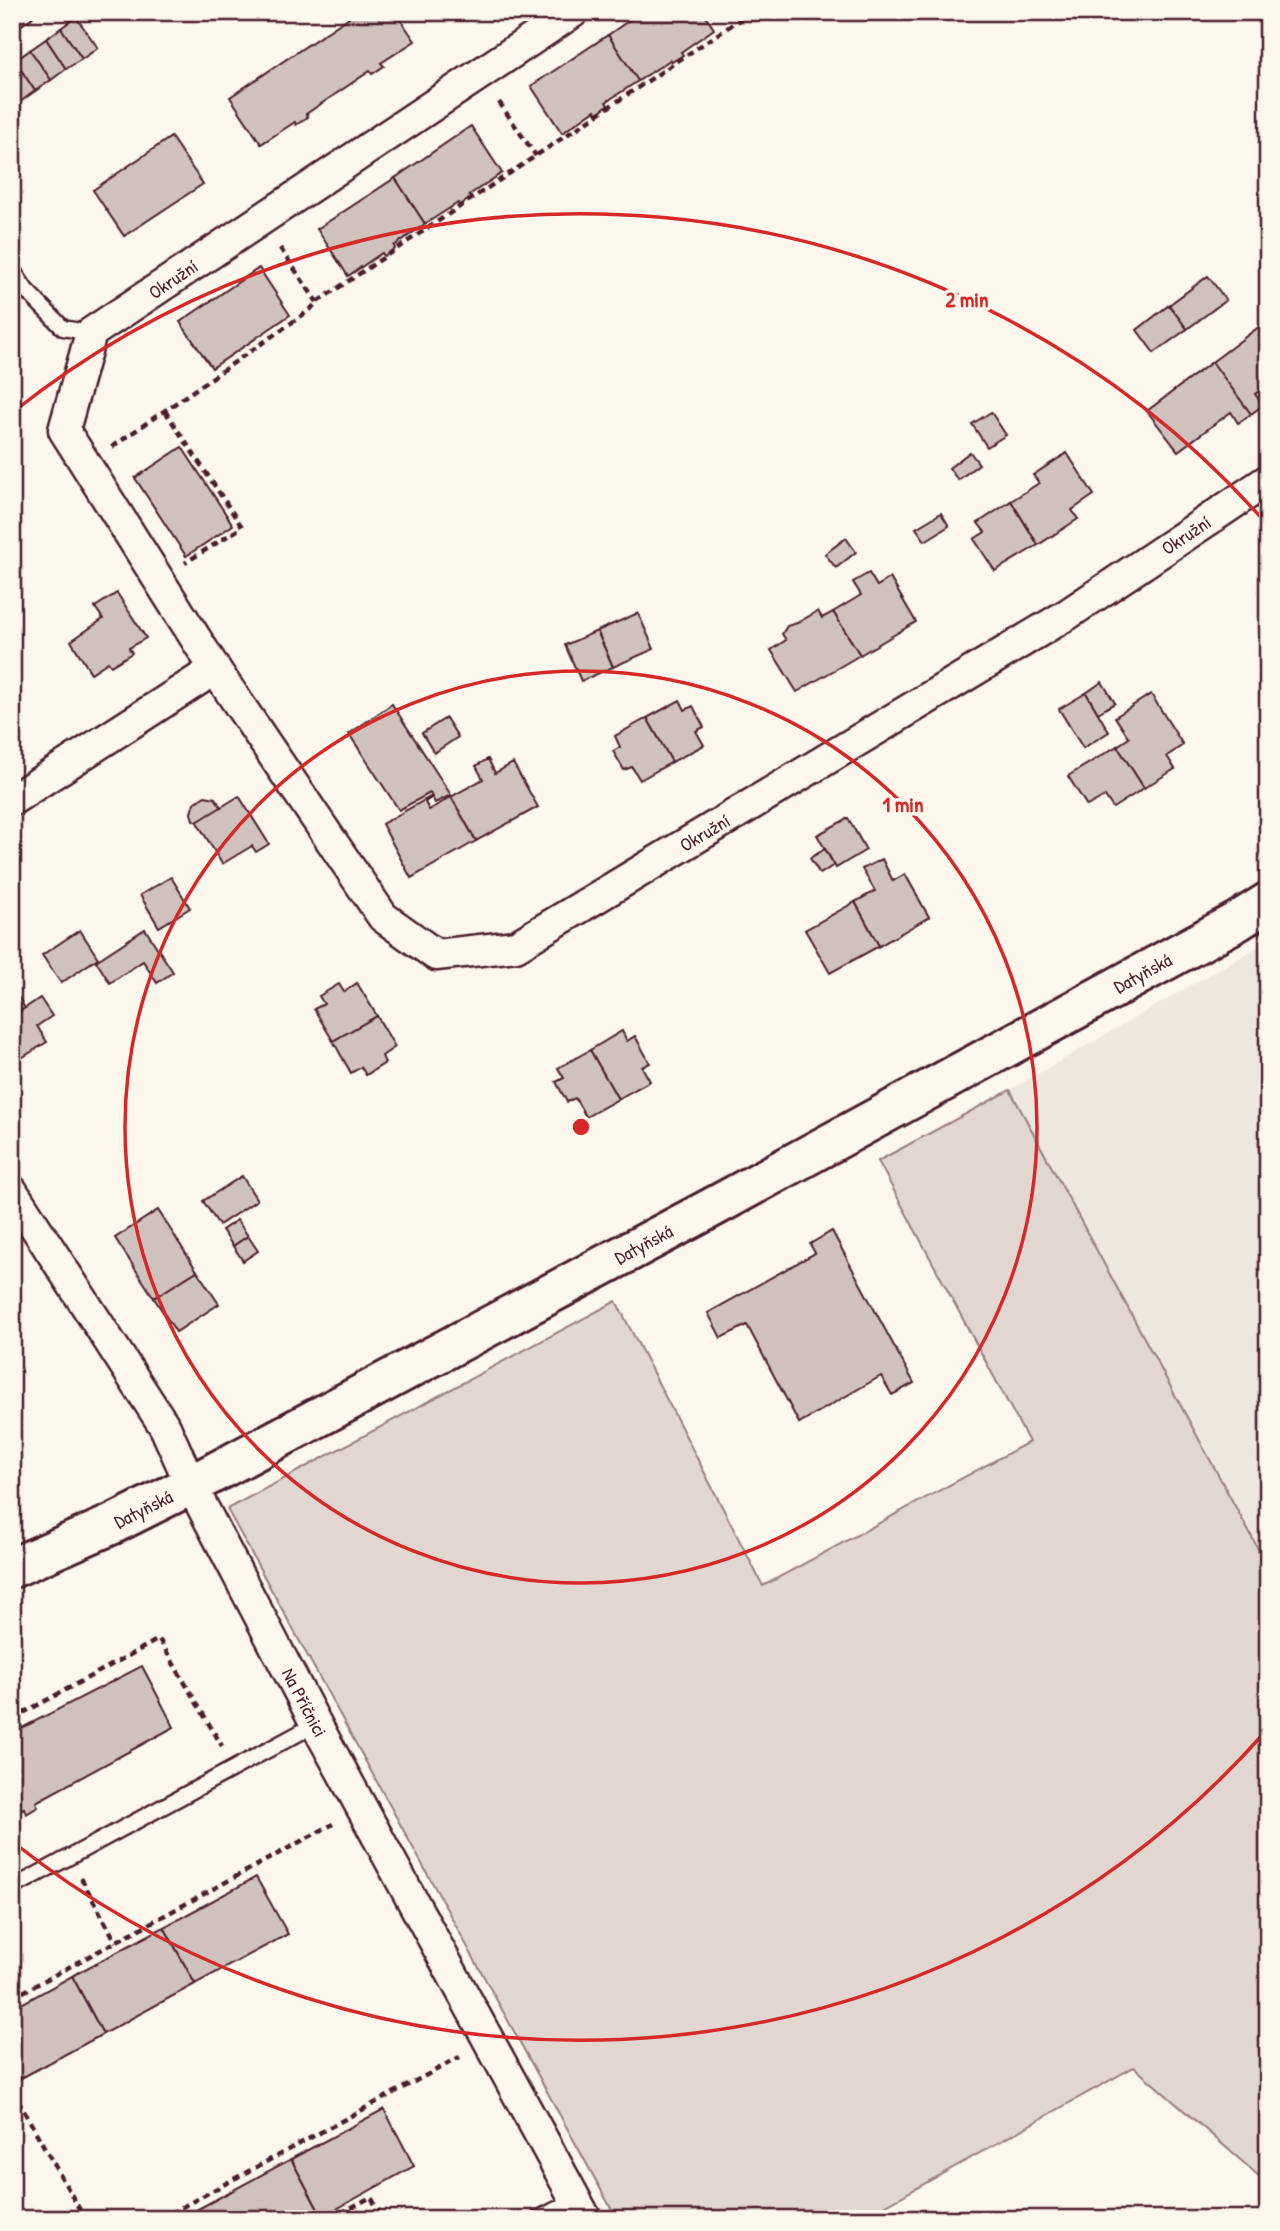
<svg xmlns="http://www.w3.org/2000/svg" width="1280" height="2231" viewBox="0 0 1280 2231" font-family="'Patrick Hand',sans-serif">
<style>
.built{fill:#eee7de}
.green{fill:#e2d7d0;stroke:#967b7e;stroke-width:2}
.building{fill:#cfc2bc;stroke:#4a1f2b;stroke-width:2}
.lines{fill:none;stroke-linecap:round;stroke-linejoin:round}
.lane-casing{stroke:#4a1f2b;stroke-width:19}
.street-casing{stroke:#4a1f2b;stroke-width:35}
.secondary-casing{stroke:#4a1f2b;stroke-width:44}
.path{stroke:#4a1f2b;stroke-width:4.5;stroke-dasharray:7 5;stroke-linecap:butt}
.lane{stroke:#fbf7ec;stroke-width:14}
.street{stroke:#fbf7ec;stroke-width:30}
.secondary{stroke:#fbf7ec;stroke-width:38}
.ring{fill:none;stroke:#d62828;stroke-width:3.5}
.labels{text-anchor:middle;stroke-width:7;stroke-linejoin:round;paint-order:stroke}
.street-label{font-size:19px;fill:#4a1f2b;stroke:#fbf7ec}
.centre{fill:#d62828;stroke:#fbf7ec;stroke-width:3.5}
.ring-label{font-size:21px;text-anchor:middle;font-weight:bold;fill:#d62828;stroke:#fbf7ec;stroke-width:7;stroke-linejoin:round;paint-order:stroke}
</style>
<rect width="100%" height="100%" fill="#fbf7ec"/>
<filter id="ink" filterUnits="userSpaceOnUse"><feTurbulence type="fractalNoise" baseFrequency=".0143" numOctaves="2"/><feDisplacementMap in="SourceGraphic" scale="14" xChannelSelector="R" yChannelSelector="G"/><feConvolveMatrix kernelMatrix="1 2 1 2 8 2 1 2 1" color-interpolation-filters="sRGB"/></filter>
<g filter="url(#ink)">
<path class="built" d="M 1268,941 L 1268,1567 L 1010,1090 Z"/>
<path class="green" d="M 1010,1090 L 1268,1567 L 1268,2184 L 1134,2067 L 861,2219 L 617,2219 L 227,1509 L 616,1301 L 763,1586 L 1029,1442 L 878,1161 Z"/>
<g class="building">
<path d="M 357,12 L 395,12 L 415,41 L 381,63 L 384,66 L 372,74 L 370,71 L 306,114 L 308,117 L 296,125 L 295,122 L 261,144 L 230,97 Z"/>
<path d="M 641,12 L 703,12 L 714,29 L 681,52 L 683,55 L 672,62 L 670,60 L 638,81 L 608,35 Z"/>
<path d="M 76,17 L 98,48 L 82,59 L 61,28 Z"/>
<path d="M 61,28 L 82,59 L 66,69 L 46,39 Z"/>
<path d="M 608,35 L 638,81 L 606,102 L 608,105 L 597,113 L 595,110 L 562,133 L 531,86 Z"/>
<path d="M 46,39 L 66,69 L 51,80 L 30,50 Z"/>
<path d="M 30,50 L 51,80 L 35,91 L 15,61 Z"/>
<path d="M 15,61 L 35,91 L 20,102 L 12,90 L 12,62 Z"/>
<path d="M 471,126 L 502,173 L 469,195 L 471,198 L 459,206 L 458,203 L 425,224 L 395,178 Z"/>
<path d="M 171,137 L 203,184 L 124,236 L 93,190 Z"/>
<path d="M 395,178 L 425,224 L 394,246 L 395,249 L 384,256 L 382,253 L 348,276 L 317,229 Z"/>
<path d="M 259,268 L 290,315 L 212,368 L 180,322 Z"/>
<path d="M 1208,276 L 1226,300 L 1187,329 L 1169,305 Z"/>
<path d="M 1169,305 L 1187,329 L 1154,353 L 1137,330 Z"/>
<path d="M 1268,320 L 1268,385 L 1255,394 L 1263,405 L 1251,414 L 1212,362 Z"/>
<path d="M 1212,362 L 1251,414 L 1238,423 L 1231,412 L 1178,451 L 1147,411 Z"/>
<path d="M 991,412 L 1006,435 L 987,447 L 972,424 Z"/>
<path d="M 182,447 L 233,525 L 186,556 L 135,478 Z"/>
<path d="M 970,452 L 979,464 L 958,480 L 949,468 Z"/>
<path d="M 1067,453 L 1094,495 L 1072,510 L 1078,519 L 1038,545 L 1011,501 L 1039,483 L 1033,475 Z"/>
<path d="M 1011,501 L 1038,545 L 995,571 L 974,539 L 985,532 L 978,523 Z"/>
<path d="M 941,513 L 949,526 L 925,541 L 916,528 Z"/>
<path d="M 846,538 L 856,552 L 836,568 L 825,554 Z"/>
<path d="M 869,573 L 877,586 L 890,578 L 916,622 L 860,655 L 833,612 L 861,595 L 853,582 Z"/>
<path d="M 117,593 L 146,638 L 129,648 L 132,653 L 111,666 L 108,662 L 91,673 L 71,641 L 103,619 L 95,607 Z"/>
<path d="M 818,611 L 822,618 L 833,612 L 860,655 L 797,692 L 771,650 L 786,640 L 782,634 L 787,626 L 797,623 Z"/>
<path d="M 638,613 L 654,649 L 613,667 L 597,631 Z"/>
<path d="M 597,631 L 613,667 L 581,681 L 565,645 Z"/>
<path d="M 1102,682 L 1115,703 L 1098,713 L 1086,693 Z"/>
<path d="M 1086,693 L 1109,732 L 1083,748 L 1059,709 Z"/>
<path d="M 1151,694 L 1183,745 L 1167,756 L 1175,769 L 1144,788 L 1117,746 L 1129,738 L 1115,717 Z"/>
<path d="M 680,700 L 685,710 L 693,706 L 704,727 L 696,731 L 704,745 L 672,762 L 647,718 Z"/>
<path d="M 392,704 L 451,795 L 435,803 L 430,793 L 399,810 L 349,734 Z"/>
<path d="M 446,718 L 458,737 L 434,753 L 422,733 Z"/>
<path d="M 647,718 L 672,762 L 640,780 L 632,767 L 624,770 L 613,751 L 620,747 L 615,736 Z"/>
<path d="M 1117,746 L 1144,788 L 1113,808 L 1105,796 L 1087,806 L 1068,776 Z"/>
<path d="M 488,759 L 495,773 L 513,763 L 538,807 L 476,841 L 451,797 L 483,779 L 476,766 Z"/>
<path d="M 205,796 L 215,798 L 222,808 L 198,822 L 193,820 L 191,813 L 194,803 Z"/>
<path d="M 239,796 L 269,844 L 256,852 L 252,846 L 222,864 L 197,822 Z"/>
<path d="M 430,797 L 431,798 L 425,802 L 429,810 L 451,797 L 476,841 L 411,878 L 382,824 Z"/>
<path d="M 848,818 L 866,850 L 836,868 L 817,835 Z"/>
<path d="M 825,849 L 834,865 L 820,874 L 810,858 Z"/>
<path d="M 882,859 L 893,881 L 905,874 L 929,917 L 879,946 L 855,902 L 875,891 L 862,869 Z"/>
<path d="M 171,877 L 190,908 L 159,927 L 140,895 Z"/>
<path d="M 855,902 L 879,946 L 830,973 L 805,930 Z"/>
<path d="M 145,929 L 173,972 L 157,983 L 143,961 L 110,983 L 96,961 Z"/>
<path d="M 80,930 L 98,958 L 61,983 L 42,955 Z"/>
<path d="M 357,983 L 377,1016 L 333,1041 L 314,1009 L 324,1004 L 319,996 L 339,984 L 344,992 Z"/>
<path d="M 12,988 L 25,1008 L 12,1017 Z"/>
<path d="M 40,998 L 52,1016 L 37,1026 L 47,1042 L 12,1064 L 12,1017 Z"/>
<path d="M 377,1016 L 395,1047 L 382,1056 L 385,1063 L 366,1075 L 361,1067 L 351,1073 L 333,1041 Z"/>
<path d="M 622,1031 L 627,1041 L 635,1036 L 650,1063 L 642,1067 L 650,1081 L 618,1099 L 590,1050 Z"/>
<path d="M 590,1050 L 618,1099 L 586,1117 L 575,1098 L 567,1102 L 556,1082 L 564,1078 L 558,1068 Z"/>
<path d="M 242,1176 L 257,1200 L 219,1225 L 203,1201 Z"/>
<path d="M 158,1210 L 197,1271 L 154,1298 L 115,1238 Z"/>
<path d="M 237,1220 L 248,1236 L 233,1246 L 222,1230 Z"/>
<path d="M 832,1231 L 914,1383 L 892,1395 L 881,1376 L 799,1423 L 747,1325 L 721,1338 L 708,1313 L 815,1253 L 810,1244 Z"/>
<path d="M 248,1236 L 258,1251 L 243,1261 L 233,1246 Z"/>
<path d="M 197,1271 L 219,1304 L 176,1332 L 154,1298 Z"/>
<path d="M 142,1666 L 174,1727 L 36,1802 L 38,1807 L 26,1814 L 24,1808 L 12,1814 L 12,1733 Z"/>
<path d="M 256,1877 L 288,1934 L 195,1984 L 164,1927 Z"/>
<path d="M 164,1927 L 195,1984 L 103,2034 L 72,1976 Z"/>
<path d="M 72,1976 L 103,2034 L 12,2083 L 12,2009 Z"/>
<path d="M 384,2109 L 414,2166 L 322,2217 L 291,2159 Z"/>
<path d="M 291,2159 L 322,2217 L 318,2219 L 204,2219 L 198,2209 Z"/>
<path d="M 198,2209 L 204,2219 L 180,2219 Z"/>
</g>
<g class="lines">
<g class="lane-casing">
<g id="lane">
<path d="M 12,21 L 26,12"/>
<path d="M 12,269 L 26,290 L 63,328 L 91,333"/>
<path d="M 12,1888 L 316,1724"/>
<path d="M 537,2219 L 575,2200"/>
</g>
</g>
<g class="street-casing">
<g id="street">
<path id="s1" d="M 573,12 L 91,333 L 64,430 L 215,669 L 383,917 L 436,955 L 516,946 L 1068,614 L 1268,480"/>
<path d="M 12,800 L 215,669"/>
<path id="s2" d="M 12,1191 L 165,1427 L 191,1485 L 316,1724 L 586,2219"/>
</g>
</g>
<g class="secondary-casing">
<g id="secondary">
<path id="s3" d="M 12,1568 L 113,1524 L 191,1485 L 715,1206 L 1238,921 L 1268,902"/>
</g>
</g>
<g class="path">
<path d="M 499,102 L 536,156"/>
<path d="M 280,248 L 317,302"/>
<path d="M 165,411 L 242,527 L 185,563"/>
<path d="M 112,447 L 310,310 L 317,302 L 751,12"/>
<path d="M 12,1719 L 159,1639 L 222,1746"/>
<path d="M 81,1878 L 116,1942"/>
<path d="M 12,1998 L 333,1824"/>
<path d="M 12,2090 L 85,2219"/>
<path d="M 160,2219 L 460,2057"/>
<path d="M 330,2219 L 371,2197 L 383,2219"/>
</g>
<use href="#lane" class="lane"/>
<use href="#street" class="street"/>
<use href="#secondary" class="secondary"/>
</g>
</g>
<g class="ring">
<circle cx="581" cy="1127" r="456"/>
<path d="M1265 1732A913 913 0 0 1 13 1842M13 412A913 913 0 0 1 1265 522"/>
</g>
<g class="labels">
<g class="street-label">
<text transform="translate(173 279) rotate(-34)" y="7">Okružní</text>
<text dy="7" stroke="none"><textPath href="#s1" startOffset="2194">Okružní</textPath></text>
<text dy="7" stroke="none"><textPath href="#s1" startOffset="1628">Okružní</textPath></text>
<text dy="7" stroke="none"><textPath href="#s3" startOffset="1278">Datyňská</textPath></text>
<text dy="7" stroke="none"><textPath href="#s3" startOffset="710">Datyňská</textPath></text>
<text dy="7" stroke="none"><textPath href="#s3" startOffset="144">Datyňská</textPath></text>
<text dy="7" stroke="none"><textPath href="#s2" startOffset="590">Na Příčnici</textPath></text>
</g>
</g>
<circle cx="581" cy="1127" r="10" class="centre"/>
<g class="ring-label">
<text x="967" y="307">2 min</text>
<text x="903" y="812">1 min</text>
</g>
<rect width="1280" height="2231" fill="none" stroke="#fbf7ec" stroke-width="42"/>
<rect x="21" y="21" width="1238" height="2189" fill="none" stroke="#4a1f2b" stroke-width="2.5" filter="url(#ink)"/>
</svg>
